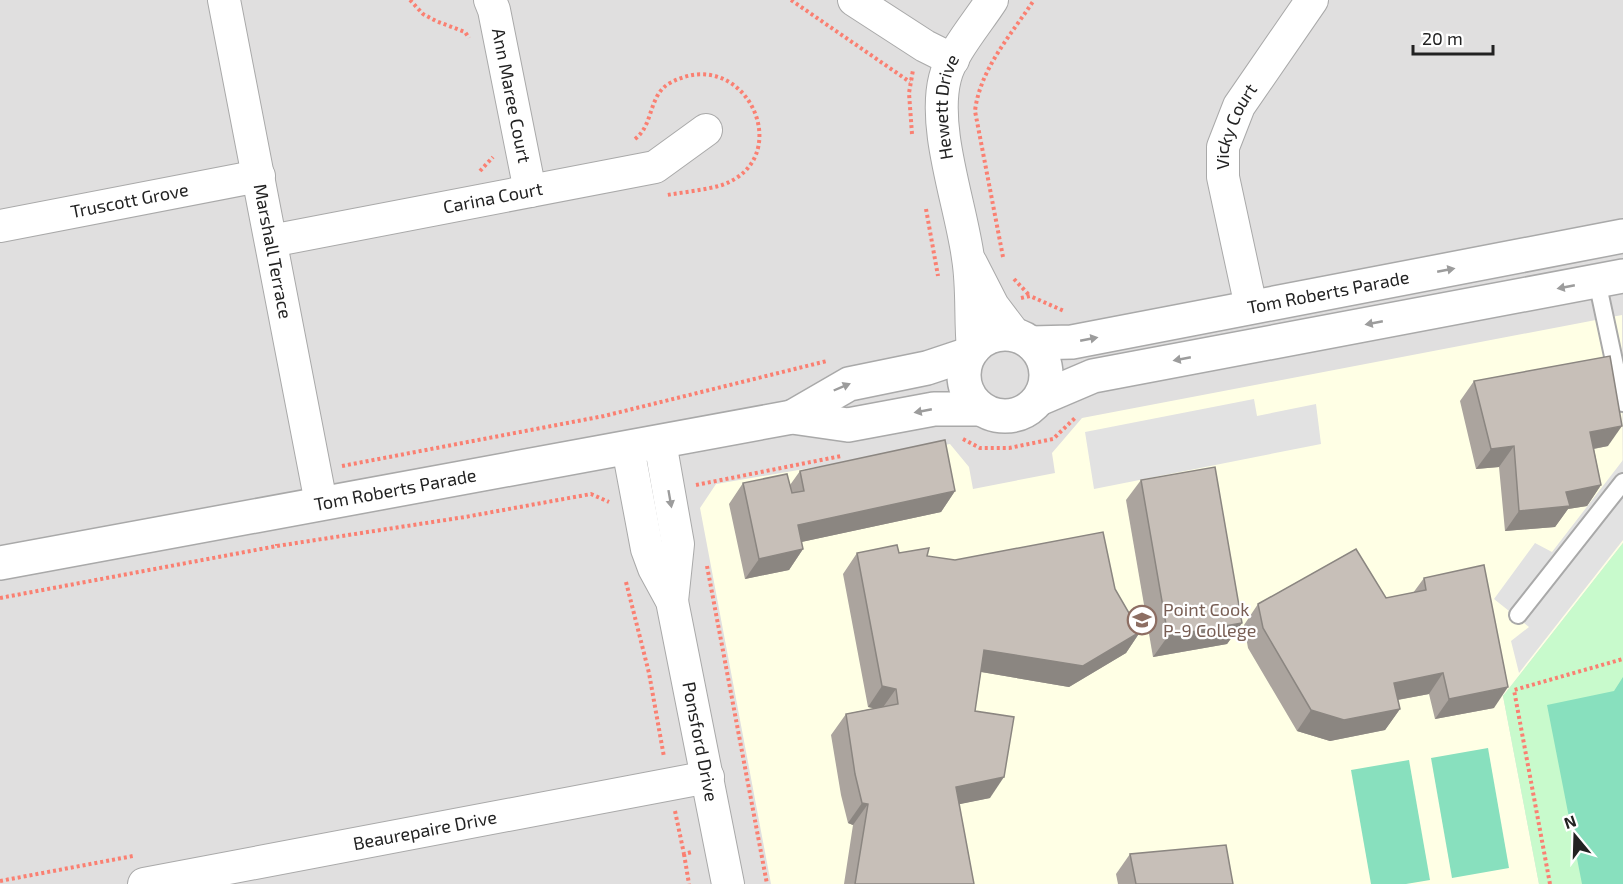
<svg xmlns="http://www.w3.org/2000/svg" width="1623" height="884" viewBox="0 0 1623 884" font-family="'Exo 2',sans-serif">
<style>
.residential{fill:#e0dfdf}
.education{fill:#ffffe5}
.park{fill:#c8facc}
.pitch{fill:#88e0be}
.parking{fill:#e2e2e2}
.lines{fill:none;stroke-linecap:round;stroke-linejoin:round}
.service-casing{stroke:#a9a9a9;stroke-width:20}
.minor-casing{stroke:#a9a9a9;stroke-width:34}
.tertiary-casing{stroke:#a9a9a9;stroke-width:36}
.path{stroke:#fa8072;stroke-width:4;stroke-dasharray:3 3;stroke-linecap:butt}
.service{stroke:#fff;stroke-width:16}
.minor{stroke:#fff;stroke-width:32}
.tertiary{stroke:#fff;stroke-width:33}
.wall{fill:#aba49e}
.shaded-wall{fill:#8b8681}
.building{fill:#c7bfb8;stroke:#8b8681;stroke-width:1.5}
.oneway{fill:#9c9c9c}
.labels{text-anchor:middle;stroke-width:4.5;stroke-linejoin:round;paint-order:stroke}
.street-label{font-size:18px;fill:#222;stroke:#fff}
.education-label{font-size:18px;fill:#785e54;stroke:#fff;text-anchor:start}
</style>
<rect width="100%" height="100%" fill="#f2efe9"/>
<rect class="residential" x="0" y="0" width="1623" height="884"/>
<path class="education" d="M 1622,315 L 1623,543 L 1503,696 L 1539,884 L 771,884 L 700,508 L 716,484 L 950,444 L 969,467 L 973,489 L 1055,473 L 1052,453 L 1082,418 Z"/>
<path class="park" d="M 1623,543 L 1623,884 L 1539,884 L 1503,696 Z"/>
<g class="pitch">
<path d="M 1623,677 L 1623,884 L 1582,884 L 1547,705 L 1614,691 Z"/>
<path d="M 1488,748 L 1509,868 L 1452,878 L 1431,758 Z"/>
<path d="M 1409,760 L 1430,880 L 1406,884 L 1371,884 L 1351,770 Z"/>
</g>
<g class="parking">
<path d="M 1254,399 L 1257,416 L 1316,404 L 1321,444 L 1094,489 L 1085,432 Z"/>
<path d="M 1623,460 L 1623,540 L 1519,673 L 1511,641 L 1529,627 L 1494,599 L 1535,543 L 1552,552 Z"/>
</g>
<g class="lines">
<g class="service-casing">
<g id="service">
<path d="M 1597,281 L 1623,403"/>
<path d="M 1518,615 L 1623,482"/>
</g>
</g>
<g class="minor-casing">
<g id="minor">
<path id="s1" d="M 224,0 L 321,503"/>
<path id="s2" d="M 490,0 L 494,10 L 530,191"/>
<path d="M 854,0 L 925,46 L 953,60"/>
<path id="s3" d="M 0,226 L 259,176"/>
<path id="s4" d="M 271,241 L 655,167 L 706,130"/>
<path d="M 971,263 L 993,306 L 1015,335"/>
<path id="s5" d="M 1251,307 L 1223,177 L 1223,147 L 1239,106 L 1312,0"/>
<path id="s6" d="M 973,350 C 970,319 973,288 968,258 C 961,205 932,129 945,78 C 951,53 978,22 992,0"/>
<path d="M 660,442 L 678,544 L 672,601"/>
<path id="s7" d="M 628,448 L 647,549 L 654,568 L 672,601 L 728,884"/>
<path id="s8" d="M 144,884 L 708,777"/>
</g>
</g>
<g class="tertiary-casing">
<g id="tertiary">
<circle cx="1005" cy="375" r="41"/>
<path id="s9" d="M 1031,343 L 1072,342 L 1623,236"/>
<path d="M 1039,399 L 1093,376 L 1623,276"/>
<path d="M 792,417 L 849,384 L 927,368 L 969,354"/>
<path id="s10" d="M 0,563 L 792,417 L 848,425 L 934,409 L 981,409"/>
</g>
</g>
<g class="path">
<path d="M 410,0 L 423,14 L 436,21 L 465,32 L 469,38"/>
<path d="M 791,0 L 910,82"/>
<path d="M 912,134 L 909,93 L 913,70"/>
<path d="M 635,139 C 654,125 648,95 670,83 C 745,42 799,158 722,185 C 705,190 685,192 667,195"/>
<path d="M 480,171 L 493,157"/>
<path d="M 926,209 L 938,276"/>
<path d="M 1003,257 L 975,111 C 980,69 1011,35 1034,0"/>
<path d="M 1014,279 L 1030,296"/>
<path d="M 1021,298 L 1030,296 L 1064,311"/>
<path d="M 963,439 L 980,448 L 1009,448 L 1053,439 L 1075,418"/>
<path d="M 342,466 L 604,416 L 827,361"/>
<path d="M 696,485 L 841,456"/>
<path d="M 277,546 L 465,517 L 591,494 L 609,502"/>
<path d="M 707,566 L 767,884"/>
<path d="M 626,582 L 649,673 L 664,757"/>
<path d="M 0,598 L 277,546 L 277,544"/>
<path d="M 675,811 L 684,854 L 692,852"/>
<path d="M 684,854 L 689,884"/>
<path d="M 0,881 L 133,856"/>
<path d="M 1550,884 L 1514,690 L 1623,659"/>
</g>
<use href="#service" class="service"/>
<use href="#minor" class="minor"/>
<use href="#tertiary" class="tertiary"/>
</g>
<g class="wall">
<path d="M 1474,381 L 1608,446 L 1594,449 L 1601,485 L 1587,506 L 1568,509 L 1555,527 L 1505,531 L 1499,467 L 1476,469 L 1460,401 Z"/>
<path d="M 800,471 L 955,491 L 941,512 L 801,542 L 803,549 L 789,570 L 745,579 L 729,504 L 743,483 L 790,485 Z"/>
<path d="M 1141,480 L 1242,623 L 1227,644 L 1153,657 L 1126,500 Z"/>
<path d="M 857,553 L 899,553 L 927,556 L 1115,589 L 1140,632 L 1126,653 L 1069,687 L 981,672 L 975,711 L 990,798 L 959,804 L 974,884 L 844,884 L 853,825 L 848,823 L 841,795 L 831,735 L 846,714 L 875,708 L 868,707 L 843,574 Z"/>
<path d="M 1424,578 L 1494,708 L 1435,719 L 1429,694 L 1398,700 L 1400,709 L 1385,730 L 1330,741 L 1297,731 L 1248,648 L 1244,625 L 1258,604 L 1386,598 L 1413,593 Z"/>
<path d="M 1130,854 L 1233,884 L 1118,884 L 1116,874 Z"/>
</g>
<g class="shaded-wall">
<path d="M 1622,426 L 1608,446 L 1576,452 L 1590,432 Z"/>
<path d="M 1514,446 L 1499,467 L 1476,469 L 1491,449 Z"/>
<path d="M 1601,485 L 1587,506 L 1568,509 L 1555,527 L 1505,531 L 1519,511 L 1566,492 Z"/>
<path d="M 955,491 L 941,512 L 783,546 L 798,525 Z"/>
<path d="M 803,549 L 789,570 L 745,579 L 759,559 Z"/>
<path d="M 1242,623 L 1227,644 L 1153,657 L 1168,636 Z"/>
<path d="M 1140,632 L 1126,653 L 1069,687 L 970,670 L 984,650 Z"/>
<path d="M 1443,673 L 1429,694 L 1380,703 L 1394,683 Z"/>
<path d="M 882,686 L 896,689 L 881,710 L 868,707 Z"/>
<path d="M 1508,687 L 1494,708 L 1435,719 L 1449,699 Z"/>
<path d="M 1400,709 L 1385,730 L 1330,741 L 1297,731 L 1311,710 Z"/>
<path d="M 1004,777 L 990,798 L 941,808 L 956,787 Z"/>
<path d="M 862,803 L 868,804 L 853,825 L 848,823 Z"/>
</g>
<g class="building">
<path d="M 1610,356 L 1622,426 L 1590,432 L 1601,485 L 1566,492 L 1570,506 L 1519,511 L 1514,446 L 1491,449 L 1474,381 Z"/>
<path d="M 945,440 L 955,491 L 798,525 L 803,549 L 759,559 L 743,483 L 787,474 L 792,493 L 804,491 L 800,471 Z"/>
<path d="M 1215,467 L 1242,623 L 1168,636 L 1141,480 Z"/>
<path d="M 1103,532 L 1115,589 L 1140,632 L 1083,666 L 984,650 L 975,711 L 1014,717 L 1004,777 L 956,787 L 974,884 L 855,884 L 868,804 L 862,803 L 855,774 L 846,714 L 898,704 L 896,689 L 882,686 L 857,553 L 897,545 L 899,553 L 929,548 L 927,556 L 955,560 Z"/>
<path d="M 1356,549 L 1386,598 L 1426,590 L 1424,578 L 1484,565 L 1508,687 L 1449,699 L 1443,673 L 1394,683 L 1400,709 L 1344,720 L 1311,710 L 1263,628 L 1258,604 Z"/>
<path d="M 1226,845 L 1233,884 L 1136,884 L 1130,854 Z"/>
</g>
<defs><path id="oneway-solid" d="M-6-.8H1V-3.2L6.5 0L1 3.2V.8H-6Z" transform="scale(1.5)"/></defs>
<g class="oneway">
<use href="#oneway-solid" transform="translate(1446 270) rotate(-11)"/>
<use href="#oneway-solid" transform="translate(1566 287) rotate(169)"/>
<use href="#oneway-solid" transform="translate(1374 323) rotate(169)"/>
<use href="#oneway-solid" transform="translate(1089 339) rotate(-11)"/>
<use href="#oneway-solid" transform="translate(1182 359) rotate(169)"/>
<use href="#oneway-solid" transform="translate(842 387) rotate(-23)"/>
<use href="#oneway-solid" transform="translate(923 411) rotate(169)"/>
<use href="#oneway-solid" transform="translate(670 499) rotate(80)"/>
</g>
<defs>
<g id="school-ring" transform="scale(1.5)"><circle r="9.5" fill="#fff" stroke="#8d6e63" stroke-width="1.5"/><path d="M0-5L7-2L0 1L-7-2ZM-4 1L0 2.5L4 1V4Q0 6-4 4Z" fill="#8d6e63"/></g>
</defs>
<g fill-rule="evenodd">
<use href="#school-ring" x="1142" y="620"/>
</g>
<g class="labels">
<g class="street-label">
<text dy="6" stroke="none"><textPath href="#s2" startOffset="98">Ann Maree Court</textPath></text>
<text dy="6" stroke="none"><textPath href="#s6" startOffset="246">Hewett Drive</textPath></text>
<text dy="6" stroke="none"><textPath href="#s5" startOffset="186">Vicky Court</textPath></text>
<text dy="6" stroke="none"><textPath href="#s4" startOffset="226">Carina Court</textPath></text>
<text dy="6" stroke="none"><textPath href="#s3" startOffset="132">Truscott Grove</textPath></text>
<text dy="6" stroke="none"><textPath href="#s1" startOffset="256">Marshall Terrace</textPath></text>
<text dy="6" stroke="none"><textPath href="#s9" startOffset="302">Tom Roberts Parade</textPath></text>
<text dy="6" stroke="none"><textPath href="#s10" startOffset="402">Tom Roberts Parade</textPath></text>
<text dy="6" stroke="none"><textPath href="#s7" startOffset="304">Ponsford Drive</textPath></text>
<text dy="6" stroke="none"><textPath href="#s8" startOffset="286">Beaurepaire Drive</textPath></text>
</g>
<g class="education-label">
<text x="1163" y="616">Point Cook<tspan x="1163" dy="21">P-9 College</tspan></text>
</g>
</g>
<g transform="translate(1575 836) rotate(341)" stroke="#ffffff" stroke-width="4.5" paint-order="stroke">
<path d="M0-4.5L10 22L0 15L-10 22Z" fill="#222222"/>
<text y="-9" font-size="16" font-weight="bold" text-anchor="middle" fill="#222222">N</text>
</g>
<path d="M1413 45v9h80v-9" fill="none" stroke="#222222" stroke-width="3"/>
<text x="1422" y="45" font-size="18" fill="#222222" stroke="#ffffff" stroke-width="4.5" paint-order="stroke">20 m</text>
</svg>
